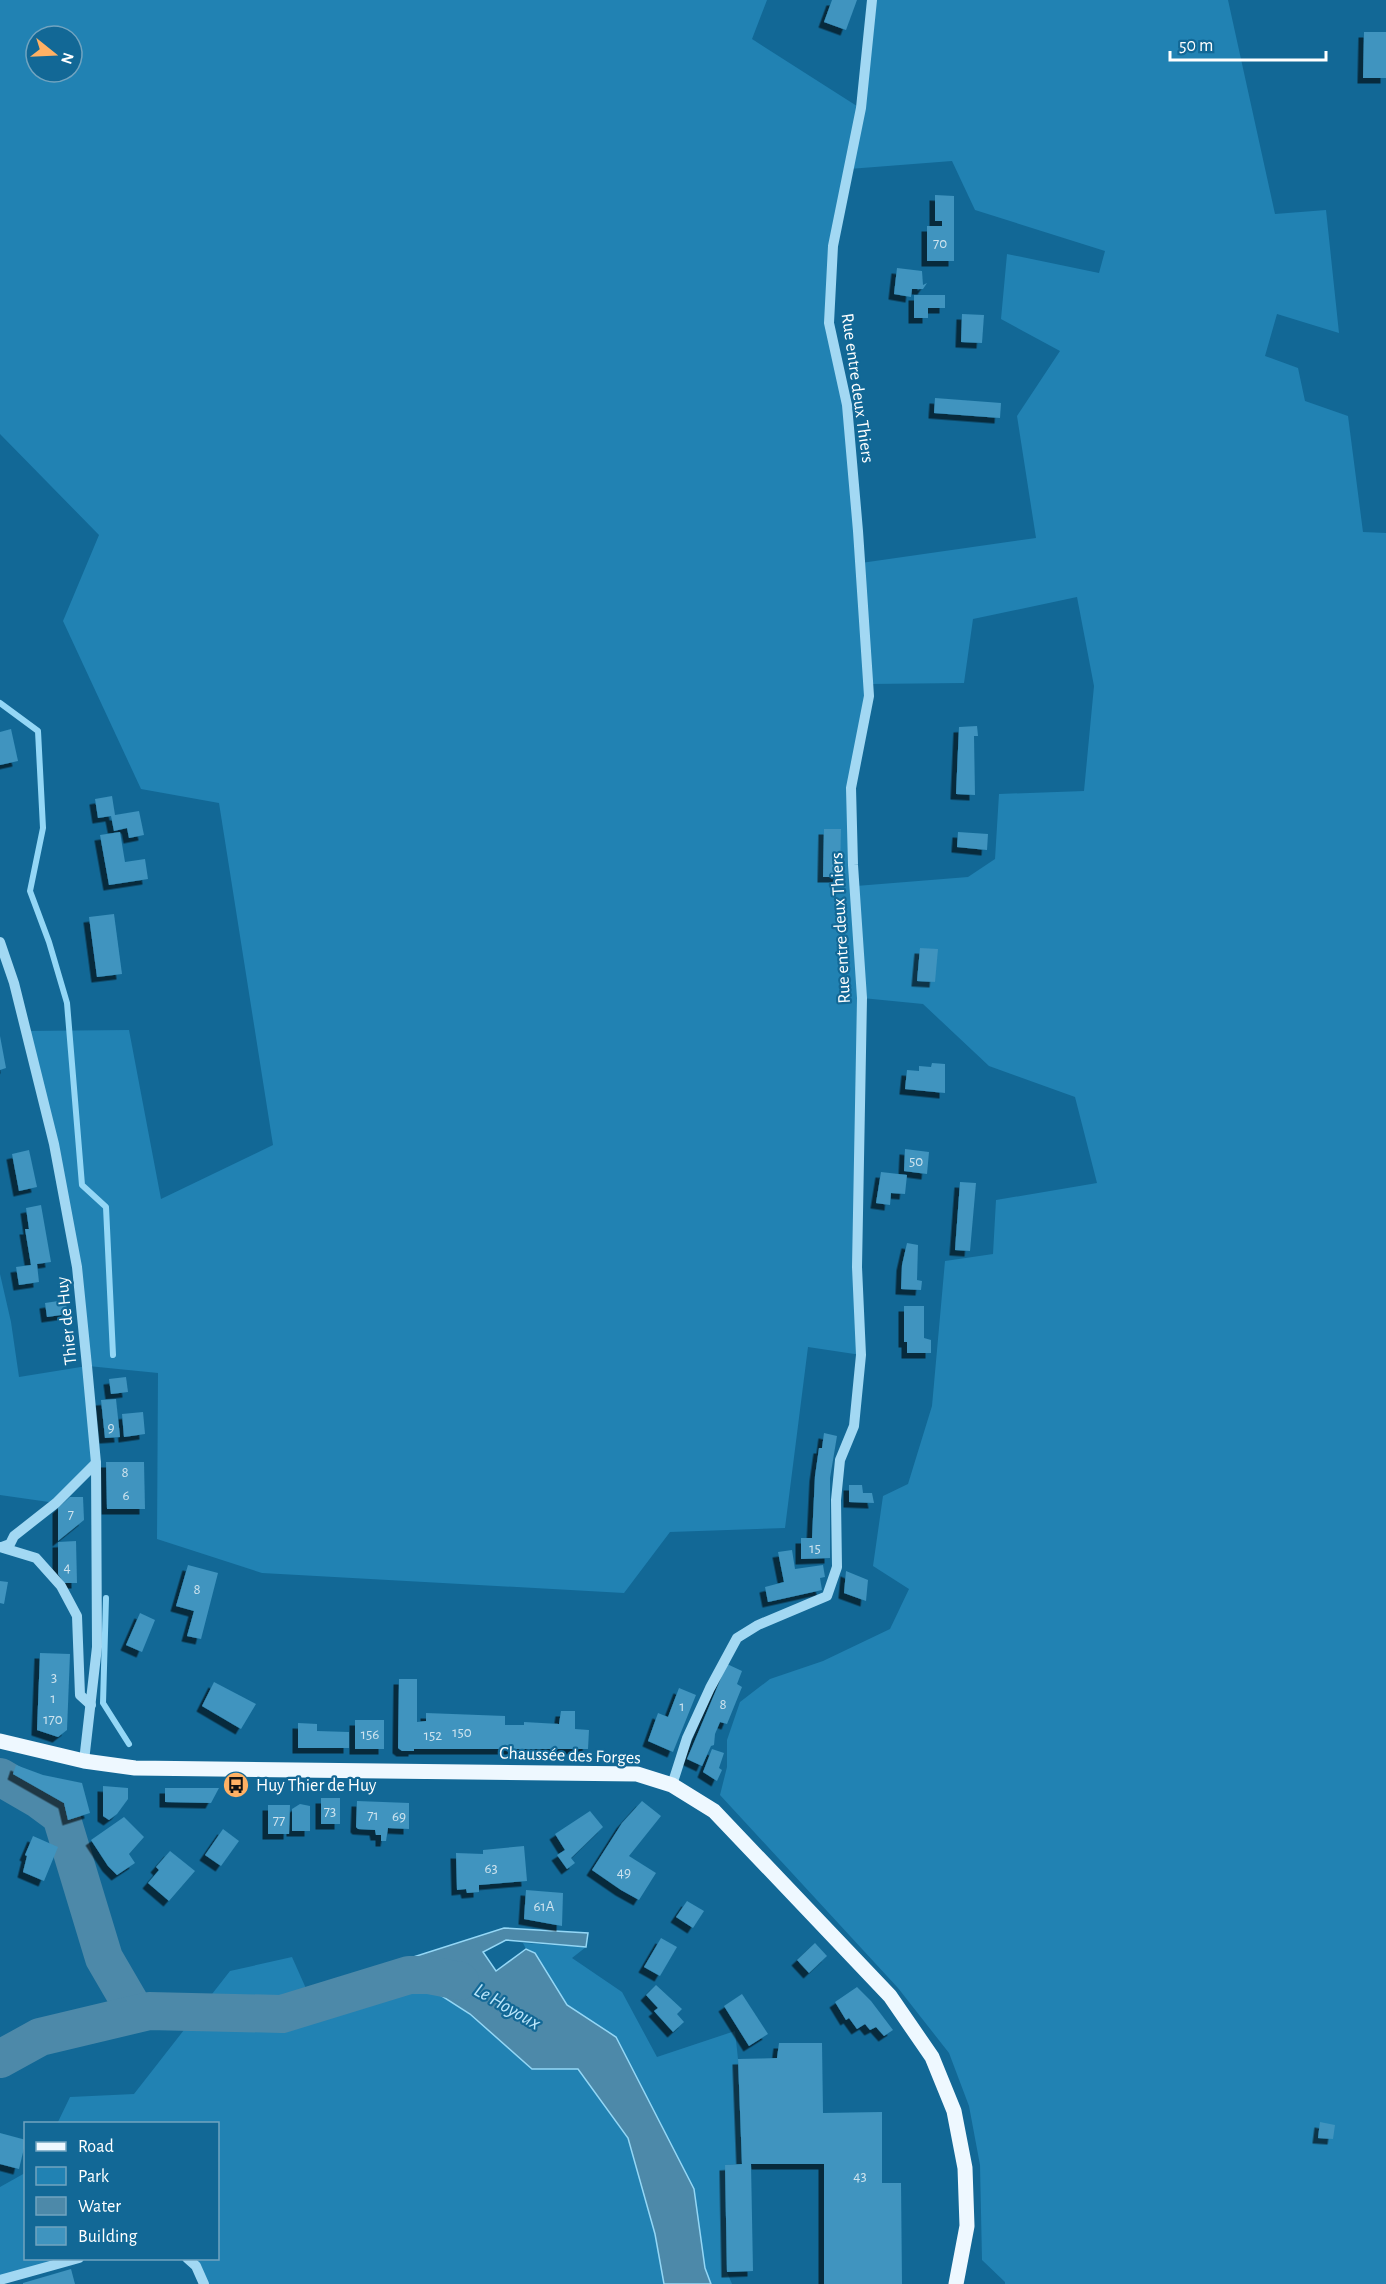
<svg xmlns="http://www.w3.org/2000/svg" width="1386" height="2284" viewBox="0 0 1386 2284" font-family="'Alegreya Sans',sans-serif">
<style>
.green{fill:#2182b3;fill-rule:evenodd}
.water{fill:#4d89a9;stroke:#94d7f6;stroke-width:1.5}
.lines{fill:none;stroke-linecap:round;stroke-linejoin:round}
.stream{stroke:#94d7f6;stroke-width:6}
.river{stroke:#4d89a9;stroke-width:38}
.building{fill:#3f94bf;filter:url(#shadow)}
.minor{stroke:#a2d8f3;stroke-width:10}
.major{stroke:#eef8ff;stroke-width:15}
.labels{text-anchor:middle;stroke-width:4.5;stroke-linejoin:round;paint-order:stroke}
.number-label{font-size:15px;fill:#cfe4ef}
.street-label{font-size:18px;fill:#fff;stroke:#126896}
.poi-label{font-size:18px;fill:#fff;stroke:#126896;text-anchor:start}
.water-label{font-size:20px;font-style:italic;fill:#bae6fb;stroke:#126896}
</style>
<defs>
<filter id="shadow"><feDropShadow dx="-5.5" dy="5.5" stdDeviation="0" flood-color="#0009"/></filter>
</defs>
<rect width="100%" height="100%" fill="#126896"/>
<g class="green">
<path d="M 0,0 L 767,0 L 752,39 L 860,108 L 872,0 L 1228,0 L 1275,214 L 1326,210 L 1339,333 L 1277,314 L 1265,356 L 1298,368 L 1305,401 L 1348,416 L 1363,532 L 1386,533 L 1386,2284 L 1005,2284 L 1005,2282 L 982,2260 L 980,2165 L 969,2106 L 949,2053 L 898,1988 L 720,1795 L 727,1767 L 727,1740 L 740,1702 L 770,1679 L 823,1661 L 890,1629 L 909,1589 L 873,1566 L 883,1496 L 908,1484 L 932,1406 L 945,1261 L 993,1254 L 996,1200 L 1097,1183 L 1075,1097 L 989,1066 L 923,1004 L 862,998 L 861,1355 L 808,1347 L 785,1528 L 670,1532 L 624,1593 L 262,1573 L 157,1539 L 158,1373 L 88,1366 L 96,1463 L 56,1503 L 0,1495 L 0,1274 L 11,1322 L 19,1377 L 87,1366 L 77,1267 L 26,1031 L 129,1030 L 161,1199 L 273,1145 L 219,803 L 141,789 L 63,621 L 99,535 L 0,434 ZM 36,36 L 72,36 L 72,72 L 36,72 ZM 952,161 L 975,210 L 1105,251 L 1099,273 L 1007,254 L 1001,319 L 1060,351 L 1017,416 L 1036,538 L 861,563 L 847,405 L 829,323 L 833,246 L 849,169 ZM 1077,597 L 1094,686 L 1084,791 L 999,794 L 995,859 L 968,877 L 856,886 L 851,788 L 868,684 L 964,683 L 973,619 Z"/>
<path d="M 523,1943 L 586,1947 L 572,1958 L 622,1992 L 657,2057 L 735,2031 L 738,2059 L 742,2164 L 725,2165 L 727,2272 L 732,2284 L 711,2284 L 705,2268 L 694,2189 L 616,2037 L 567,2005 L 535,1954 L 526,1949 Z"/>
<path d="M 292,1957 L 308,1993 L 409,1975 L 470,2014 L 532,2069 L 578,2069 L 628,2138 L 655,2234 L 664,2284 L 204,2284 L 187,2259 L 218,2258 L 218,2124 L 57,2124 L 70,2097 L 134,2094 L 230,1971 Z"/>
<path d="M 25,2173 L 26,2258 L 79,2259 L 0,2284 L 0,2187 Z"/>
</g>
<path class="water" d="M 504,1928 L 588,1933 L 586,1947 L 506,1940 L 483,1952 L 496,1971 L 526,1949 L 535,1953 L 567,2005 L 616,2037 L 694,2189 L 705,2268 L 711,2284 L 664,2284 L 655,2234 L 628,2138 L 578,2069 L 532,2069 L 470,2014 L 409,1975 L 404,1960 Z"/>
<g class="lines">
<g class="stream">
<path d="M 0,703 L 38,731 L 43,828 L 30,891 L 49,942 L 67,1003 L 82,1185 L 106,1207 L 113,1355"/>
<path d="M 106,1598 L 103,1703 L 129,1744"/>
</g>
<g class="river">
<path d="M 0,1777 L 38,1799 L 61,1816 L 104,1958 L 136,2013"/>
<path d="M 0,2059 L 40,2037 L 149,2011 L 282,2014 L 409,1975 L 429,1975 L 460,1981"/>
</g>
</g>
<g class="building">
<path d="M 832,0 L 857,0 L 846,30 L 824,22 Z"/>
<path d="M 1364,32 L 1386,32 L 1386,78 L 1363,78 Z"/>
<path d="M 935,195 L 954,196 L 954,261 L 927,261 L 927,226 L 942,226 L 942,221 L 935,221 Z"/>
<path d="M 897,268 L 922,271 L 923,285 L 927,283 L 923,289 L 912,289 L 911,297 L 894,294 Z"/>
<path d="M 914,295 L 945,295 L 945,308 L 928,308 L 928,318 L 914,318 Z"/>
<path d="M 962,314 L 984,315 L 982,343 L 961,342 Z"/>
<path d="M 935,398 L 1001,403 L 1000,418 L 934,413 Z"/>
<path d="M 977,726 L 978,736 L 974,736 L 975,795 L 956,794 L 959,727 Z"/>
<path d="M 11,729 L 18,761 L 0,765 L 0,732 Z"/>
<path d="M 112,796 L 115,815 L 139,811 L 144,835 L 129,838 L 127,828 L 114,831 L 111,816 L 98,818 L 95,799 Z"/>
<path d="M 824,829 L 841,829 L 840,877 L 823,877 Z"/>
<path d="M 120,832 L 125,862 L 145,859 L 148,879 L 109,885 L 100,835 Z"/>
<path d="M 958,832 L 988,834 L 987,850 L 957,847 Z"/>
<path d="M 114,914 L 122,974 L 97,977 L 89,917 Z"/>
<path d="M 920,948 L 938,949 L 935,982 L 917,981 Z"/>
<path d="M 0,1036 L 6,1068 L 0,1070 Z"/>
<path d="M 932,1063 L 945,1064 L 945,1093 L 905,1089 L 907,1070 L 919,1071 L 919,1066 L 931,1067 Z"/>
<path d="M 905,1149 L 929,1152 L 927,1174 L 904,1171 Z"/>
<path d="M 29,1150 L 37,1187 L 19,1191 L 12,1154 Z"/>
<path d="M 881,1172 L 907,1175 L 905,1194 L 891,1193 L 890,1205 L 876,1203 Z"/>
<path d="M 960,1182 L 976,1183 L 970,1251 L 955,1250 Z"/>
<path d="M 41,1205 L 51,1262 L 37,1264 L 39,1282 L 19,1285 L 16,1267 L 31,1265 L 25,1229 L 29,1229 L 26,1208 Z"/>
<path d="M 907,1243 L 918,1245 L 917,1280 L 922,1281 L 921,1290 L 901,1289 L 902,1265 Z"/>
<path d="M 65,1300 L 68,1314 L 47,1317 L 45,1303 Z"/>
<path d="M 904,1306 L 924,1306 L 924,1338 L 931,1340 L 931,1353 L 907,1353 L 907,1342 L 904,1342 Z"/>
<path d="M 126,1377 L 128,1392 L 111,1394 L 109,1379 Z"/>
<path d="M 116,1399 L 120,1437 L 105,1438 L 101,1400 Z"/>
<path d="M 143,1412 L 145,1434 L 124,1437 L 122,1414 Z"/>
<path d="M 824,1433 L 837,1436 L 830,1478 L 830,1558 L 801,1559 L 801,1538 L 812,1538 L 815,1476 L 819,1448 L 822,1448 Z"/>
<path d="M 106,1462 L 144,1462 L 145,1509 L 107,1509 Z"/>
<path d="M 849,1485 L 862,1485 L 863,1493 L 872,1493 L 874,1503 L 849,1502 Z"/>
<path d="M 70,1497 L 83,1497 L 84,1520 L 58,1541 L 58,1508 Z"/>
<path d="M 76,1541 L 77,1583 L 64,1583 L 58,1574 L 58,1542 Z"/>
<path d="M 792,1550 L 795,1569 L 823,1565 L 825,1577 L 820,1578 L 822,1590 L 768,1602 L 765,1587 L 784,1582 L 778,1552 Z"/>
<path d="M 188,1565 L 218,1573 L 201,1639 L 187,1636 L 194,1611 L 176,1606 Z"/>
<path d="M 846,1571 L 868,1580 L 866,1601 L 844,1593 Z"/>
<path d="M 0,1581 L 8,1582 L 4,1604 L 0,1603 Z"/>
<path d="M 140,1613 L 155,1620 L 142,1652 L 126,1645 Z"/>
<path d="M 40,1653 L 70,1654 L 67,1730 L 58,1737 L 37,1730 Z"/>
<path d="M 727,1664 L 742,1671 L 737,1684 L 742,1687 L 727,1724 L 720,1722 L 715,1734 L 714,1745 L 711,1746 L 702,1766 L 687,1759 Z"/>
<path d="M 399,1679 L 417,1679 L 417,1722 L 426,1721 L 426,1713 L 505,1716 L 505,1725 L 524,1725 L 524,1722 L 559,1724 L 561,1711 L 575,1711 L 575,1729 L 589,1730 L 588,1749 L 414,1749 L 414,1751 L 402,1751 L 398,1748 Z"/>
<path d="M 214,1682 L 256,1704 L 241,1729 L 202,1706 Z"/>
<path d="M 679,1688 L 696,1695 L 673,1752 L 648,1741 L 658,1713 L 668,1717 Z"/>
<rect x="355" y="1720" width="29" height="29"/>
<path d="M 298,1723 L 317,1724 L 317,1731 L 349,1732 L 349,1748 L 298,1748 Z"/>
<path d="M 712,1749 L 724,1753 L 719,1768 L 722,1770 L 717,1781 L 703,1772 Z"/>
<path d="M 16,1765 L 43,1775 L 82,1783 L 90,1813 L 68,1820 L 64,1803 L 13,1774 Z"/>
<path d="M 103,1786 L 128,1788 L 128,1799 L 117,1814 L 109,1820 L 103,1816 Z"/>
<path d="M 165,1788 L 219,1788 L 211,1803 L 165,1802 Z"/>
<rect x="321" y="1798" width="19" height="26"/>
<path d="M 357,1801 L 409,1803 L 409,1829 L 388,1828 L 386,1841 L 381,1841 L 381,1835 L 376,1835 L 375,1830 L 358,1829 L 356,1827 Z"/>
<path d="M 642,1801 L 661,1816 L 629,1856 L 656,1873 L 639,1900 L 621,1890 L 592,1870 L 622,1823 Z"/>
<path d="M 300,1804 L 310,1806 L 310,1831 L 292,1831 L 292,1809 Z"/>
<path d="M 268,1805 L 290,1805 L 289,1834 L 268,1834 Z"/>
<path d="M 590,1811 L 603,1827 L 571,1858 L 575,1863 L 567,1869 L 557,1855 L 565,1850 L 555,1834 Z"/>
<path d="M 124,1817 L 144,1837 L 129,1854 L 135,1863 L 117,1875 L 108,1866 L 91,1840 Z"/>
<path d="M 223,1829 L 239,1841 L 221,1866 L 205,1855 Z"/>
<path d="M 33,1836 L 58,1847 L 44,1881 L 23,1872 L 27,1856 L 25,1855 Z"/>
<path d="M 524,1846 L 527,1881 L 479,1885 L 479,1892 L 467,1893 L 466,1889 L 457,1890 L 456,1853 L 483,1854 L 483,1850 Z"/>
<path d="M 170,1851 L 195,1871 L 169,1901 L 148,1883 L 159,1870 L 156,1867 Z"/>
<path d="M 526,1890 L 563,1893 L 562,1926 L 524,1919 Z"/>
<path d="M 687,1901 L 704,1911 L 693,1928 L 676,1917 Z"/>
<path d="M 661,1938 L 677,1947 L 660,1976 L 644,1967 Z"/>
<path d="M 815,1943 L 827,1956 L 809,1973 L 797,1960 Z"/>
<path d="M 656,1985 L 682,2009 L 677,2014 L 684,2022 L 673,2032 L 654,2011 L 658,2008 L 646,1995 Z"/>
<path d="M 857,1987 L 871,2001 L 893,2030 L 884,2036 L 876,2027 L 870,2030 L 865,2024 L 857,2029 L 849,2018 L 846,2020 L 835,2002 Z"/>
<path d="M 742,1994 L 768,2034 L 749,2046 L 724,2006 Z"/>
<path d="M 779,2043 L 822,2043 L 823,2113 L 882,2112 L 882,2183 L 901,2183 L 902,2284 L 824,2284 L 824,2164 L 751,2164 L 753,2271 L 727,2272 L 725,2165 L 742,2164 L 738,2059 L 777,2058 Z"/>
<path d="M 1320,2122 L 1335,2125 L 1333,2139 L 1318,2138 Z"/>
<path d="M 0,2133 L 26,2140 L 19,2169 L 0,2164 Z"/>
<path d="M 71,2269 L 75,2284 L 23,2284 L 23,2283 Z"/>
</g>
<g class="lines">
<g class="minor">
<path d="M 0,942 L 14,983 L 54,1144 L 77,1267 L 87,1366 L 96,1463 L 97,1647 L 84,1761"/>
<path d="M 0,1547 L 36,1558 L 61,1586 L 77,1616 L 80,1695 L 91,1705"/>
<path d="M 2,1547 L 10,1544 L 14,1536 L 56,1503 L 96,1463"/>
<path d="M 672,1785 L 687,1738 L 710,1688 L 737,1638 L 758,1625 L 827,1596 L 837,1567 L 836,1500 L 840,1460 L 854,1426 L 861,1355 L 857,1267 L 862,998 L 853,865 L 851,788 L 869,696 L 858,531 L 847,405 L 829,323 L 833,246 L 861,108 L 872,0"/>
<path d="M 187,2258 L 196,2266 L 204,2284"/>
<path d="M 0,2280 L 79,2258"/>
</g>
<path class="major" d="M 0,1741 L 84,1761 L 135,1768 L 637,1774 L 672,1785 L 714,1811 L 890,1996 L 932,2057 L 954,2111 L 965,2168 L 967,2226 L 956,2284"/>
</g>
<defs>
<g id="bus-disc" transform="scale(1.35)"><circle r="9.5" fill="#ffb164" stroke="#126896"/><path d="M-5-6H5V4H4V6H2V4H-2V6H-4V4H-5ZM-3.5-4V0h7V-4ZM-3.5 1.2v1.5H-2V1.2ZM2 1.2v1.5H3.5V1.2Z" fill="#111"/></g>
</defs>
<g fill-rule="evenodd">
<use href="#bus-disc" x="236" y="1785"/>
</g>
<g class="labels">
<g class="number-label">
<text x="940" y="248">70</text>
<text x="916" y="1166">50</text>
<text x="111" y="1432">9</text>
<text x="125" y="1477">8</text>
<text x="126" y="1500">6</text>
<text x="71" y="1519">7</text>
<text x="815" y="1553">15</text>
<text x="67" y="1572">4</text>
<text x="197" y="1594">8</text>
<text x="54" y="1682">3</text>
<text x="53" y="1703">1</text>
<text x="723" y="1709">8</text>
<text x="682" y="1711">1</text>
<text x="53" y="1724">170</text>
<text x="462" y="1737">150</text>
<text x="370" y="1739">156</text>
<text x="433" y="1740">152</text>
<text x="330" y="1816">73</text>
<text x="373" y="1820">71</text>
<text x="399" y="1821">69</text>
<text x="279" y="1825">77</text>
<text x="491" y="1873">63</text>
<text x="624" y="1877">49</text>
<text x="544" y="1911">61A</text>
<text x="860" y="2181">43</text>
</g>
<g class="street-label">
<text transform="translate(858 388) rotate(82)" y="6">Rue entre deux Thiers</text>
<text transform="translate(840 928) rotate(-93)" y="6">Rue entre deux Thiers</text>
<text transform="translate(66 1321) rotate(-96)" y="6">Thier de Huy</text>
<text transform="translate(570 1755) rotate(2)" y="6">Chaussée des Forges</text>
</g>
<g class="poi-label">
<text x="256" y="1791">Huy Thier de Huy</text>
</g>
<g class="water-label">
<text transform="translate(508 2006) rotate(30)" y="7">Le Hoyoux</text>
</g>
</g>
<rect x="24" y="2122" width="195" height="138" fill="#126896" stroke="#71a4c0" stroke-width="1.5"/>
<rect x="36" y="2142" width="30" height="9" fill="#eef8ff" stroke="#71a4c0" stroke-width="1.5"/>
<text x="78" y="2152" font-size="18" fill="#ffffff">Road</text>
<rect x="36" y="2167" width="30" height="18" fill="#2182b3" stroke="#71a4c0" stroke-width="1.5"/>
<text x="78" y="2182" font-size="18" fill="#ffffff">Park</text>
<rect x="36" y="2197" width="30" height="18" fill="#4d89a9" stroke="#71a4c0" stroke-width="1.5"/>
<text x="78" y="2212" font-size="18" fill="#ffffff">Water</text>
<rect x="36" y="2227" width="30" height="18" fill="#3f94bf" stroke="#71a4c0" stroke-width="1.5"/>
<text x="78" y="2242" font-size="18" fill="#ffffff">Building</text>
<g transform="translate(54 54) rotate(108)"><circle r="28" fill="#126896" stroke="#71a4c0" stroke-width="1.5"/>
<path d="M0-4.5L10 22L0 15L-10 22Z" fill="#ffb164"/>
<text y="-9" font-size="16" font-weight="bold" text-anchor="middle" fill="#ffffff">N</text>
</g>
<path d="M1170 51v9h156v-9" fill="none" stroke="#ffffff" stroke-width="3"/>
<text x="1179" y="51" font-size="18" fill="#ffffff" stroke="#126896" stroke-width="4.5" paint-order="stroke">50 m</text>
</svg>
